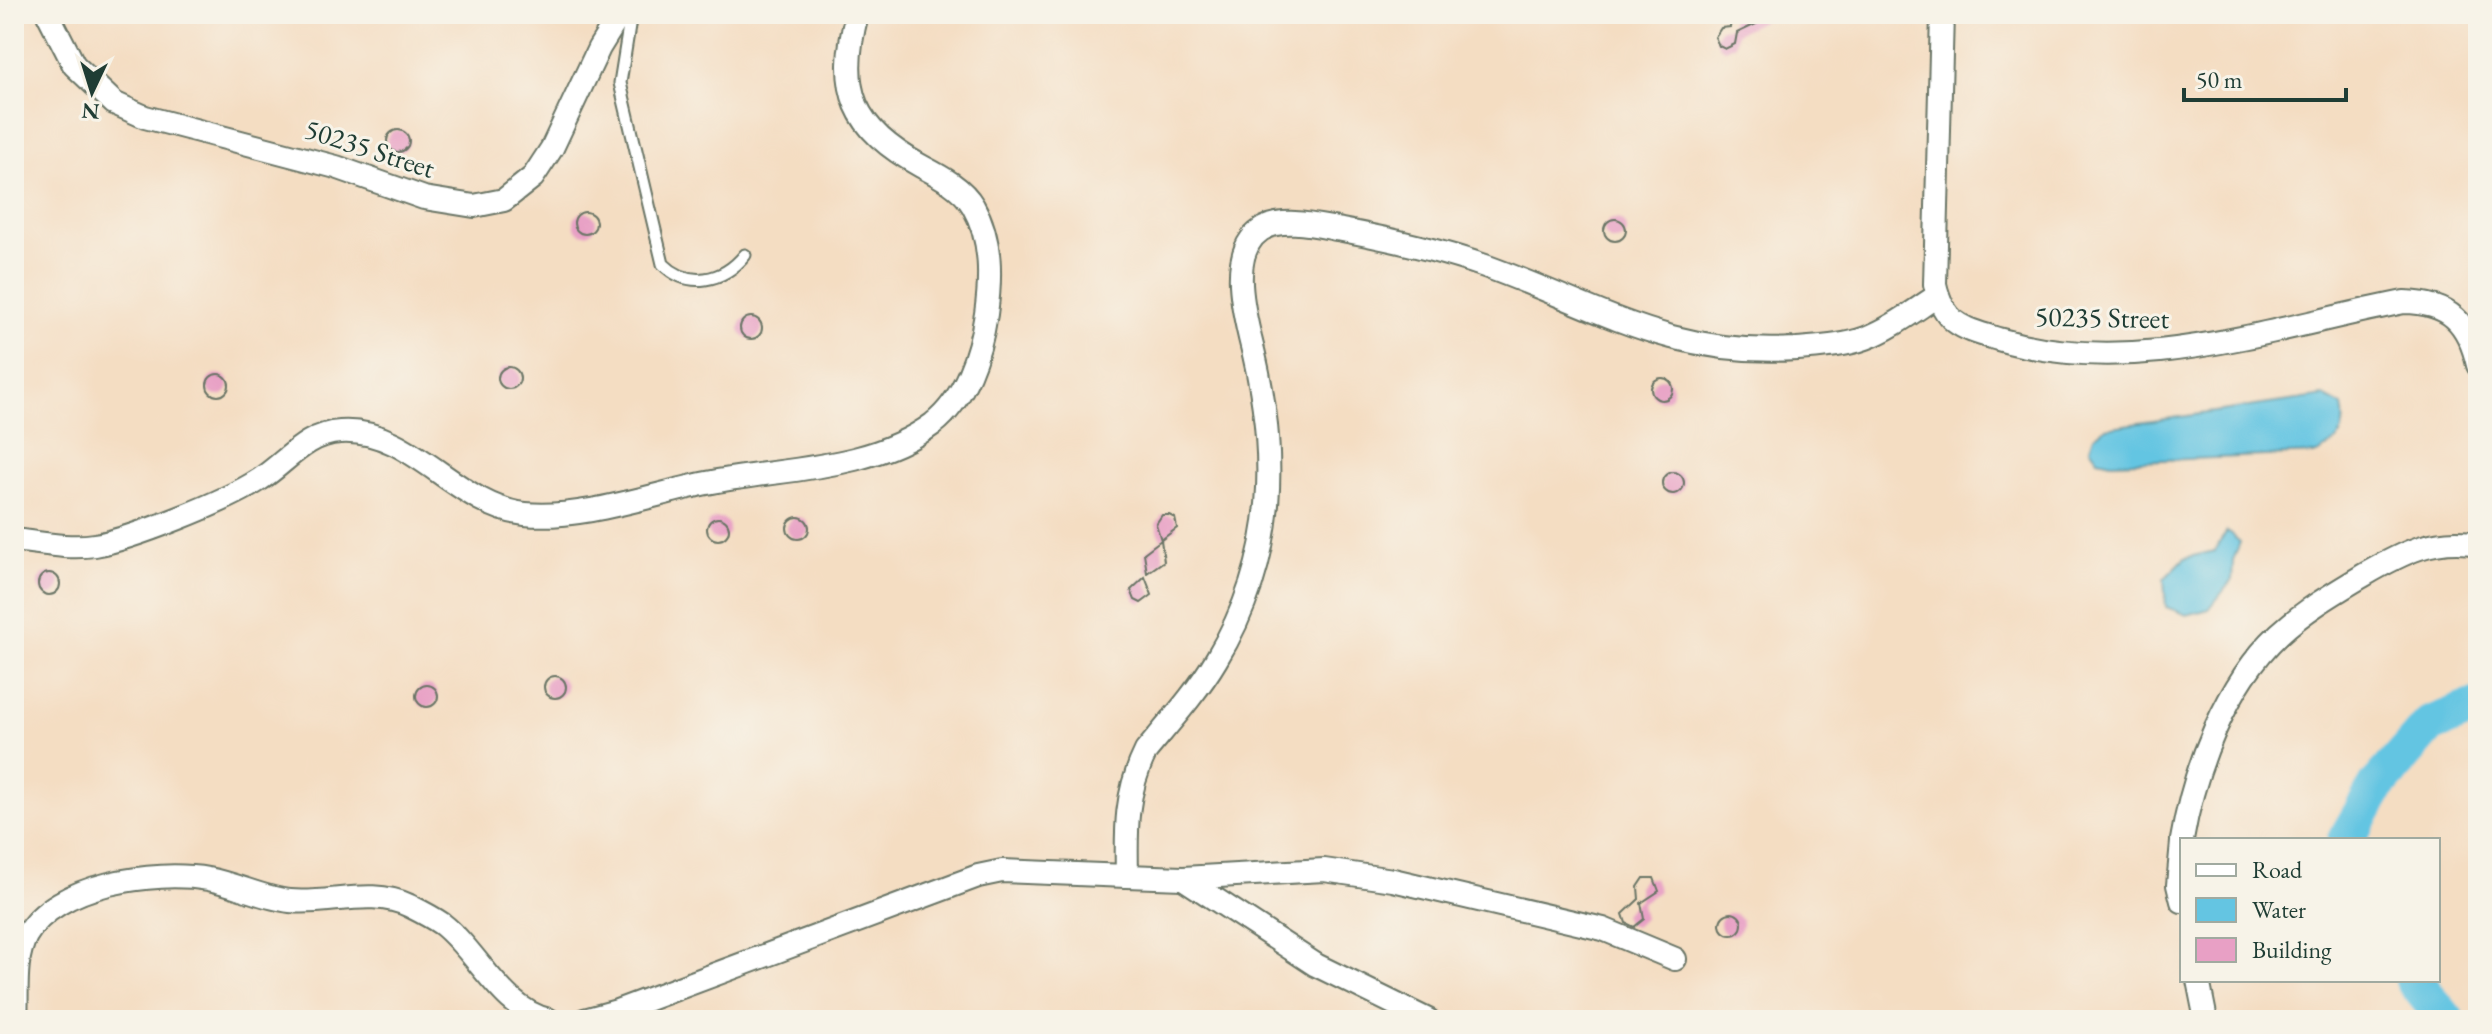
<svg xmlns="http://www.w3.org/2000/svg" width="2492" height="1034" viewBox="0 0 2492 1034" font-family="'EB Garamond',serif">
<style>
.water{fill:#64c5e2;stroke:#42818b;stroke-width:2}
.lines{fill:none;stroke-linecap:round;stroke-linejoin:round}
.river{stroke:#64c5e2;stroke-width:38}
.building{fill:#e8a0c5}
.lane-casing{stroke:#6a7566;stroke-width:15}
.street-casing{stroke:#6a7566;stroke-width:26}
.lane{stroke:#fff;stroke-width:11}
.street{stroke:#fff;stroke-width:22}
.labels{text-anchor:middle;stroke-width:6;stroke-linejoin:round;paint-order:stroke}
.street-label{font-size:28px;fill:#1f3d34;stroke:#f7f3e8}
</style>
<rect width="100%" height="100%" fill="#f7f3e8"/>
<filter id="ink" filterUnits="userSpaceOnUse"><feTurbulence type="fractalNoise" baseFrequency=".0125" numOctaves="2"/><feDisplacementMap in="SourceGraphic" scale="16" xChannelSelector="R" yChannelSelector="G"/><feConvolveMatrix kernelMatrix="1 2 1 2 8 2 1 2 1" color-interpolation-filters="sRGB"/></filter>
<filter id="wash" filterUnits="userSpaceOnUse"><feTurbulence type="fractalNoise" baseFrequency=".006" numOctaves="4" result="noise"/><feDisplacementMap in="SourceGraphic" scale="32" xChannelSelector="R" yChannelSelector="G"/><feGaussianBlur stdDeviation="1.8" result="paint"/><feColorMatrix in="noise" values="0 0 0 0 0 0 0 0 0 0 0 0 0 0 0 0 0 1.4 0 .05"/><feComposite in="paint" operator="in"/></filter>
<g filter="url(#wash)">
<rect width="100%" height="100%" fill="#f4ddc2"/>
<g class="water">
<path d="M 2324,396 L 2342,406 C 2347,432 2340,441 2317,454 L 2111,462 L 2098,459 L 2090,448 L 2094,436 L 2105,428 Z"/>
<path d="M 2227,531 L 2240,542 L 2233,561 L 2232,580 L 2209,609 L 2187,615 L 2166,607 L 2164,579 L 2185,558 L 2214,551 Z"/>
</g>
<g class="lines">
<g class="river">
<path d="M 2346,840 L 2377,786 L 2430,725 L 2478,706"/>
<path d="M 2414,980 L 2446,1020"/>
</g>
</g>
<g id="blocks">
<g class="building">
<path d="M 1733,14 L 1777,14 L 1737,33 L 1735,44 L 1725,49 L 1719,46 L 1715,37 L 1721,28 L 1730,27 Z"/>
<circle cx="398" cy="141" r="11"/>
<circle cx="585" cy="223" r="11"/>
<circle cx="1615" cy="230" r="11"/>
<circle cx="751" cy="328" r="11"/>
<circle cx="509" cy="378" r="11"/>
<circle cx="218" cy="385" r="11"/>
<circle cx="1662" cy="389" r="11"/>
<circle cx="1673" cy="483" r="11"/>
<path d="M 1169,515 L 1175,518 L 1177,528 L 1161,540 L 1156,524 L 1162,515 Z"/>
<circle cx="798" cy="528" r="11"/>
<circle cx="718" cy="529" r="11"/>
<path d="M 1161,540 L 1164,561 L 1147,573 L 1144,553 Z"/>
<circle cx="49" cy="584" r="11"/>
<path d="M 1145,577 L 1152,595 L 1141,603 L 1135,600 L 1131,590 Z"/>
<circle cx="555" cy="687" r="11"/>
<circle cx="427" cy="696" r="11"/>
<path d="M 1644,878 L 1654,878 L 1659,891 L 1641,903 L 1644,919 L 1634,927 L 1626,923 L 1623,914 L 1639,899 L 1638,887 Z"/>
<circle cx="1731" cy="924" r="11"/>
</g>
</g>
</g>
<g filter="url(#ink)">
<use href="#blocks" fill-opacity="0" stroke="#6a7566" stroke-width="2"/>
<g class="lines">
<g class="lane-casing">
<path id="lane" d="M 631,14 L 620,83 L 663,264 C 688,289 723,282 745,255"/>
</g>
<g class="street-casing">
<g id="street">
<path d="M 48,14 L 74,65 L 114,103 L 145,117 L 336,167 L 424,198 L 474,206 L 504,200 L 533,177 L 552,148 L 599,48 L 620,14"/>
<path d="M 1942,14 L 1935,284 C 1944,324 1961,328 1998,339 C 2134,379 2271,328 2404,302 C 2450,303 2468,322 2478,365"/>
<path d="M 14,540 C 41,543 68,549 95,545 C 132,539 227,501 259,480 C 286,463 305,434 340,432 C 412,427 455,506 525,514 C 580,520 653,494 707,483 C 781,468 869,471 933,424 C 965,399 980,353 986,314 C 991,278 992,239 973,206 C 962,187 940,176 921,166 C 853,129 837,90 857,14"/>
<path d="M 2182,840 C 2194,769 2226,684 2279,634 C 2305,610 2334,593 2364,575 C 2402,553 2434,536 2478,544"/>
<path d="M 2182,842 L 2178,885 L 2182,901"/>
<path d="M 1127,876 L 1183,878 L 1324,870 L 1393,880 L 1603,929 L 1675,959"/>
<path d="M 1183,878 L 1316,965 L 1428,1020"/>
<path d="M 2198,980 L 2206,1020"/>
<path d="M 16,1020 C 18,993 13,961 26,936 C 55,883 155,870 208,879 C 236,884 262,898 290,901 C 330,905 372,887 410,906 C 420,911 432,917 442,924 C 478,952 502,1010 549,1020"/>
<path d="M 584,1020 L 617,1011 L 978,876 L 1002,871 L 1127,876 C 1126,830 1125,793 1146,751 C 1170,722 1197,692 1216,660 C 1278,558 1279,450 1250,338 C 1243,308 1229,251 1261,230 C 1282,216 1319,226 1342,230 C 1390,239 1439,250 1485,266 C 1599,307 1669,357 1797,349 C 1820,347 1844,346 1866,338 C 1892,328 1915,310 1937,296"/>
</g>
</g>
<use href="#lane" class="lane"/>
<use href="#street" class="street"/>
</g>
</g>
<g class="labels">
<g class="street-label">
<text transform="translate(370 148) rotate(18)" y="10">50235 Street</text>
<text transform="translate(2102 317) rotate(1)" y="10">50235 Street</text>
</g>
</g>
<rect width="2492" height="1034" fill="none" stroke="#f7f3e8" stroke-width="48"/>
<rect x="2180" y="838" width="260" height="144" fill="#f7f3e8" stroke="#a1aaa0" stroke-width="2"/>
<rect x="2196" y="864" width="40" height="12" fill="#ffffff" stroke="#a1aaa0" stroke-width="2"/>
<text x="2252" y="878" font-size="24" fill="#1f3d34">Road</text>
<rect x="2196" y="898" width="40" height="24" fill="#64c5e2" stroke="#a1aaa0" stroke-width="2"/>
<text x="2252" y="918" font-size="24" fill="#1f3d34">Water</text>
<rect x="2196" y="938" width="40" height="24" fill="#e8a0c5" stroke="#a1aaa0" stroke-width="2"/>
<text x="2252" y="958" font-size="24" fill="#1f3d34">Building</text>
<g transform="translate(92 92) rotate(184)" stroke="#f7f3e8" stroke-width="6" paint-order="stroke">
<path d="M0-6L14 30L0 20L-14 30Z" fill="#1f3d34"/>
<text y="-12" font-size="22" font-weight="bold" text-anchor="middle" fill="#1f3d34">N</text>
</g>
<path d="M2184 88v12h162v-12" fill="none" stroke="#1f3d34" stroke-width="4"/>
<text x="2196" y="88" font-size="24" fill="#1f3d34" stroke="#f7f3e8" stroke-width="6" paint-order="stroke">50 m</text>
</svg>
